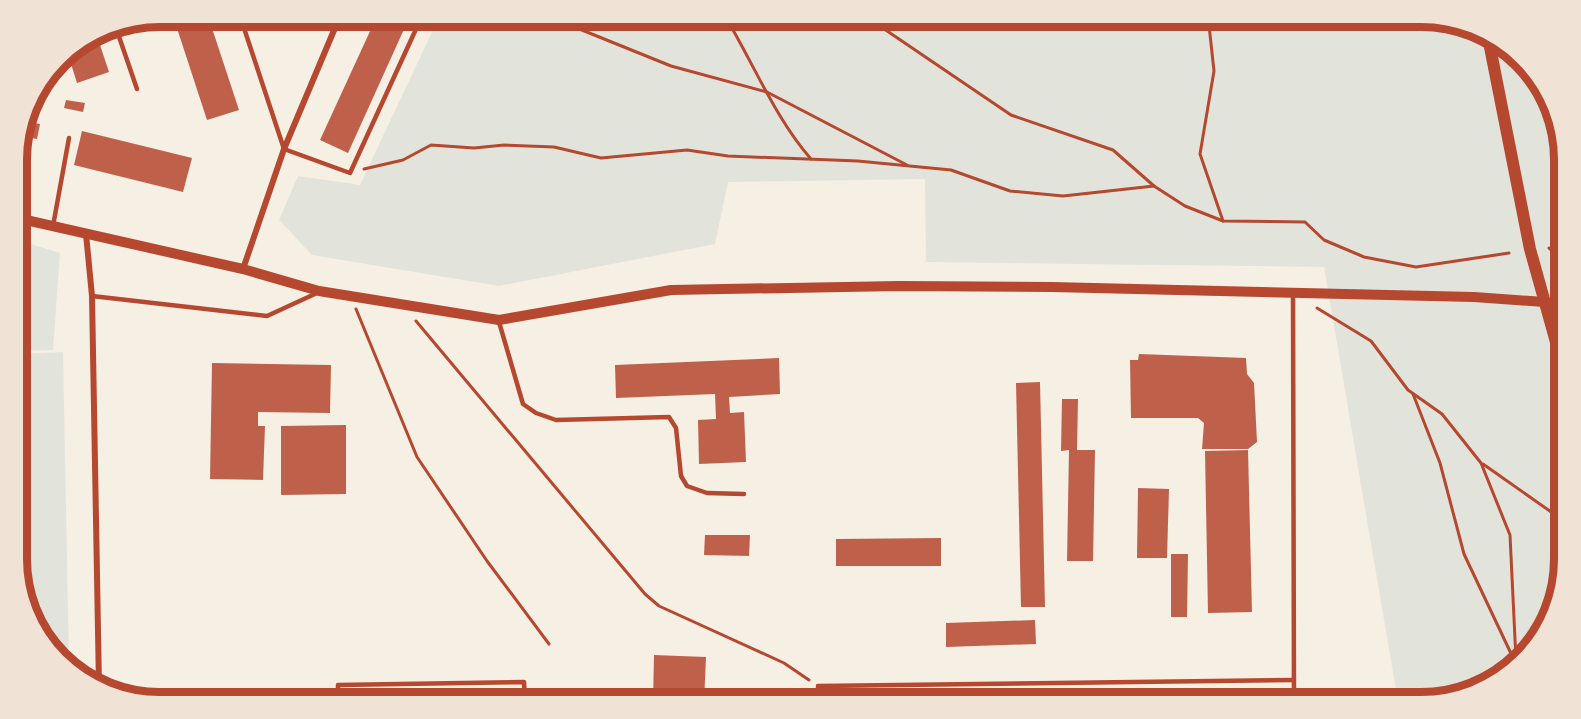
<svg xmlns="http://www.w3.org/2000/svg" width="1581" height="719" viewBox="0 0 1581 719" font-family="Lato,sans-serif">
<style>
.green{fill:#e2e4dc}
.building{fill:#bf614a}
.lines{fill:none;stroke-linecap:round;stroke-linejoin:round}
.path{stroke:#b5482f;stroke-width:3}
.service{stroke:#b5482f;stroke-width:4.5}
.minor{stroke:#b5482f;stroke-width:6}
.tertiary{stroke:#b5482f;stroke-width:10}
.secondary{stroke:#b5482f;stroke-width:12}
.rim{fill:none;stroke:#b5482f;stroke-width:8}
</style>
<rect width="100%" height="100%" fill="#f6efe4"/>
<g class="green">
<path d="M 1421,16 L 1476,28 L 1535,73 L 1542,91 L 1538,92 L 1559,186 L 1563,186 L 1564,559 L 1553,614 L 1501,678 L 1430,702 L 1398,702 L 1324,267 L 926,262 L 925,179 L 728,182 L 715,244 L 499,286 L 312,255 L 279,220 L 298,176 L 360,185 L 439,17 Z"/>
<path d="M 17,240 L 60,253 L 53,350 L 17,351 Z"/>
<path d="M 63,352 L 69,664 L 46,646 L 18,578 L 17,354 Z"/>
</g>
<g class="building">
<path d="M 173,16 L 208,16 L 239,110 L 207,120 Z"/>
<path d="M 377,16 L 410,16 L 348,153 L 320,140 Z"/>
<path d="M 96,33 L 109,72 L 77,83 L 67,51 Z"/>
<path d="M 66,100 L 85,103 L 83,112 L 64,108 Z"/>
<path d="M 25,121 L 40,124 L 37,139 L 21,136 Z"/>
<path d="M 82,131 L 192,158 L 183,192 L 74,165 Z"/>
<path d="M 1139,354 L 1246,358 L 1247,374 L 1254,383 L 1257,442 L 1248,449 L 1202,449 L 1204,423 L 1198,418 L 1131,418 L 1130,360 L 1138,360 Z"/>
<path d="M 779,358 L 780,394 L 729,397 L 730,413 L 744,412 L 746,462 L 699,464 L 698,420 L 716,419 L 715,394 L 616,398 L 615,365 Z"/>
<path d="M 212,363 L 331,365 L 330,413 L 258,412 L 258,426 L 265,426 L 263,480 L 210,479 Z"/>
<path d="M 1040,382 L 1045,607 L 1021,607 L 1016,383 Z"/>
<path d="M 1062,399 L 1078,399 L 1077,450 L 1095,450 L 1093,561 L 1067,561 L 1069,450 L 1061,451 Z"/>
<path d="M 346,425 L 346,494 L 281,495 L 281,426 Z"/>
<path d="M 1248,450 L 1252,612 L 1208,613 L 1205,451 Z"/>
<path d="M 1138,488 L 1169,489 L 1167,558 L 1137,558 Z"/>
<path d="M 705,535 L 750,535 L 749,556 L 704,555 Z"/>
<path d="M 941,538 L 941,566 L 836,566 L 836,539 Z"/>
<path d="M 1171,554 L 1188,554 L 1187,617 L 1171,617 Z"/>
<path d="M 1035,620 L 1036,644 L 946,647 L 946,623 Z"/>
<path d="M 654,655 L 706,657 L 704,702 L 653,702 Z"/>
<path d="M 1199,697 L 1199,702 L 1125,702 L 1125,699 Z"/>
<rect x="224" y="699" width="71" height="3"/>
</g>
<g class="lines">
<g class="path">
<path d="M 566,16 L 577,28 L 671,66 L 767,92 L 907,165"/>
<path d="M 733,16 L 733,30 C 758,74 778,121 811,159"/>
<path d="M 865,16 L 1011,115 L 1113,150 L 1154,186 L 1185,206 L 1223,221 L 1305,222 L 1324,240 L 1364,257 L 1416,267 L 1509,253"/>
<path d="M 1208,16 L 1214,71 L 1200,154 L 1223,221"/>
<path d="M 364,169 L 403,160 L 431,145 L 474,148 L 504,145 L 554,147 L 601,158 L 687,150 L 728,156 L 858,161 L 951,170 L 1010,191 L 1063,196 L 1154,186"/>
<path d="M 1549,248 L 1564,261"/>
<path d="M 1317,308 L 1371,341 L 1408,390 L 1442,414 L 1481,463 L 1510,535 L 1516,660"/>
<path d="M 356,309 L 417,457 L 487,561 L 549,644"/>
<path d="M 416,321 L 645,594 L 659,606 L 784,663 L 809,680"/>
<path d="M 1413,394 L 1440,463 L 1464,554 L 1515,662"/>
<path d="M 1483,464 L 1564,521"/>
</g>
<g class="service">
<path d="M 240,16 L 284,149 L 350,173 L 422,16"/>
<path d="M 115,25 L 137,89"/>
<path d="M 53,226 L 69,138"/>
<path d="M 1293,293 L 1294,702"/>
<path d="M 92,296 L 267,316 L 317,293"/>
<path d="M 499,322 L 523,404 L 536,413 L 556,420 L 669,417 L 676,428 L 681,476 L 687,486 L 707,493 L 744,494"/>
<path d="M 338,702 L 338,685 L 524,682 L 525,702"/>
<path d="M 819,702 L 818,686 L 1294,680"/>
</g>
<g class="minor">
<path d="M 86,234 L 92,296 L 99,687"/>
<path d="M 243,269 L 284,149 L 340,16"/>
<path d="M 1544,302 L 1564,307"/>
</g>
<path class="tertiary" d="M 17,218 L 243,269 L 319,291 L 499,320 L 671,290 L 899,286 L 1052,287 L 1474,297 L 1544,302"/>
<path class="secondary" d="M 1488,37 L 1530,249 L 1564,371"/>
</g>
<path d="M0 0H1581V719H0ZM160 27H1421A133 133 0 0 1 1554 160V559A133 133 0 0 1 1421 692H160A133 133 0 0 1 27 559V160A133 133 0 0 1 160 27Z" fill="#f1e2d6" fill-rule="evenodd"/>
<path class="rim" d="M160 27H1421A133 133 0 0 1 1554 160V559A133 133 0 0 1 1421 692H160A133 133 0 0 1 27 559V160A133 133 0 0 1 160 27Z"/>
</svg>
